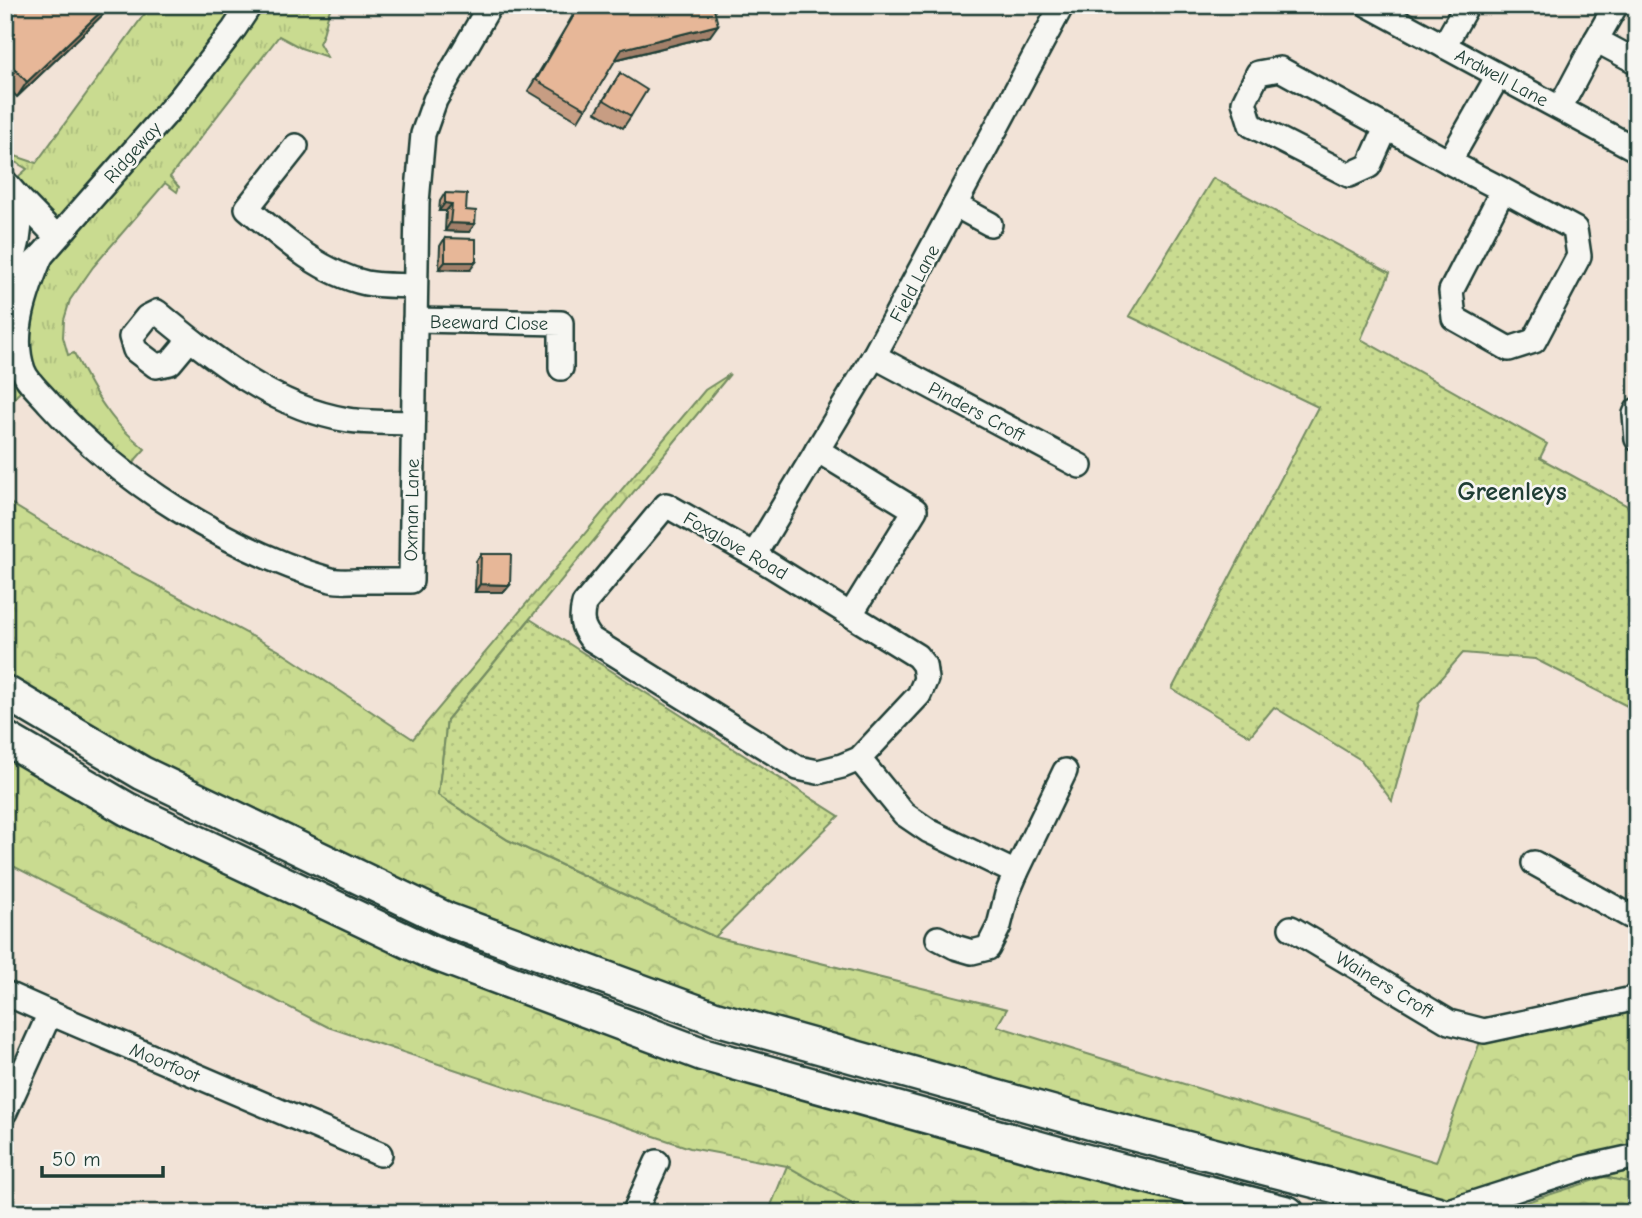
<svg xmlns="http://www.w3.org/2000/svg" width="1642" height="1218" viewBox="0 0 1642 1218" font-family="'Comic Neue',sans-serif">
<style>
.grass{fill:url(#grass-tufts);stroke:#748c62;stroke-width:2}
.forest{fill:url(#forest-crowns);stroke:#748c62;stroke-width:2}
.park{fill:url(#park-dots);stroke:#748c62;stroke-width:2}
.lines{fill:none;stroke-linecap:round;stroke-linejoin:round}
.minor-casing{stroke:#1f3d34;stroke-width:28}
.highway-casing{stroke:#1f3d34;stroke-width:37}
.minor{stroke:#f6f6f2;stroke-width:23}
.highway{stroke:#f6f6f2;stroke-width:32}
.wall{fill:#c79d83;stroke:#1f3d34;stroke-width:2}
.shaded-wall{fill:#a2806a;stroke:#1f3d34;stroke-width:2}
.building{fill:#e7b798;stroke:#1f3d34;stroke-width:2}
.labels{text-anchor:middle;stroke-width:5;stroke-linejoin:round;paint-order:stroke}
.street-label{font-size:19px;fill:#1f3d34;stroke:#f6f6f2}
.district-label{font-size:26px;font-weight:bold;fill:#1f3d34;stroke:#f6f6f2}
</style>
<defs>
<pattern id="grass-tufts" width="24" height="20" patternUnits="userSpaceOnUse" patternTransform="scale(1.75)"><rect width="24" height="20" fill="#c9db90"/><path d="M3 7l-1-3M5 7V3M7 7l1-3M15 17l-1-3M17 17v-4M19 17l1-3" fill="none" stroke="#acbd7d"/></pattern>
<pattern id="forest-crowns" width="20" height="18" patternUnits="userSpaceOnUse" patternTransform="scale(1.75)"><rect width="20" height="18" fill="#c9db90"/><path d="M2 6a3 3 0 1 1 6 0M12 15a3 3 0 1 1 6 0" fill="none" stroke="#acbd7d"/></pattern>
<pattern id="park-dots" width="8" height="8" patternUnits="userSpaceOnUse" patternTransform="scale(1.75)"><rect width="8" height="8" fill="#c9db90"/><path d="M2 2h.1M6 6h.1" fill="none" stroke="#acbd7d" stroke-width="1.8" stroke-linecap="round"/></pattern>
</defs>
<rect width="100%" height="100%" fill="#f2e3d7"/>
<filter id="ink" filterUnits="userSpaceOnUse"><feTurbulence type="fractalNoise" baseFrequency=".0143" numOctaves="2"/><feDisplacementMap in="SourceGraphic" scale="14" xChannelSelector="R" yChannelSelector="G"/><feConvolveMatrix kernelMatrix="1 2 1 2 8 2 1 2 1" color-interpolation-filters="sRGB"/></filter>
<g filter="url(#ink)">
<g class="grass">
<path d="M 151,5 L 332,5 C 325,18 326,32 319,43 L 327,57 L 301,48 L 279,36 L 170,177 L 179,187 L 177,192 L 165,183 L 93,267 L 70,300 L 64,320 L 63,337 L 68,355 L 74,353 C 84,372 93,392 107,410 C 117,425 131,437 145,449 L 136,459 L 129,476 L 31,382 L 19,340 L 57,237 L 9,185 L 27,169 L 5,156 L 5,149 L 9,154 L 36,163 Z"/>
<path d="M 787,1166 L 847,1200 L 863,1213 L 768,1213 Z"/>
<path d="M 1637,1169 L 1637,1184 L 1604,1177 Z"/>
</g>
<g class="forest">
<path d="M 5,355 L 31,382 L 17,395 L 5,413 Z"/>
<path d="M 730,374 L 447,720 L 438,795 L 508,840 L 715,937 L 1007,1009 L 997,1026 L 1436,1162 L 1484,1031 L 1637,998 L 1637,1156 L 1422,1209 L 1098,1125 L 446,919 L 5,692 L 5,500 L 61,534 L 278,650 L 413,739 L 705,390 Z"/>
<path d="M 5,738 L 430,952 L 1259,1213 L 863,1213 L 847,1200 L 787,1166 L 690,1148 L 328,1027 L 5,862 Z"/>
<path d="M 1604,1177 L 1637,1184 L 1637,1213 L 1493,1213 Z"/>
</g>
<g class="park">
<path d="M 1213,178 L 1390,273 L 1361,339 L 1547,444 L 1540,458 L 1637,511 L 1637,711 L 1535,659 L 1463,653 L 1419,703 L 1392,801 L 1361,760 L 1274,707 L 1250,736 L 1172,689 L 1318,407 L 1129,316 Z"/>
<path d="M 530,619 L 839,816 L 715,937 L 508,840 L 438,795 L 447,720 Z"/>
</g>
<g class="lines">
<g class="minor-casing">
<g id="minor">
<path d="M 1368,5 L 1637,150"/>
<path d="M 1596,40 L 1637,62"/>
<path d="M 1444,46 L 1467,5"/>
<path d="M 1560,108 L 1596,40 L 1616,5"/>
<path d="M 1386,128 L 1369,166 L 1349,175 L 1251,125 L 1244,102 L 1258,73 L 1280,69 L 1449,162 L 1498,76"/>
<path d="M 296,146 L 247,208 C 282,238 320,273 366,283 C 381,286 399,285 415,286"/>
<path d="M 1449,162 L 1503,190 L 1451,291 L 1454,318 L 1509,349 L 1534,341 L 1579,256 L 1575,229 L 1503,190"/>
<path d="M 5,182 L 18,197 L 57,237"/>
<path d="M 955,205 L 990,224"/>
<path d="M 41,256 C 27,290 10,334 23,370 C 27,382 41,393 49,403 C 120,482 229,550 331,580 C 339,582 349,581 357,581 C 375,581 393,581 411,581 L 417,202 L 423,134 L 435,100 L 490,5"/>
<path d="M 5,278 C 18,249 23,229 18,197"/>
<path d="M 5,291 L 41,256 L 181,97 L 234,29 L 250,5"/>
<path d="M 415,320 L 561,323 L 561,368"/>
<path d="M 190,339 L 170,363 L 156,366 L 135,350 L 131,337 L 147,317 L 157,312 C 213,358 274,408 348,420 C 368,423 391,422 412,423"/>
<path d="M 874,356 L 1080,466"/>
<path d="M 1637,410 L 1635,414 L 1637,439"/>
<path d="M 817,450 L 915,510 L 851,614"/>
<path d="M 666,505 L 754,555 L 917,656 L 924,665 L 926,679 L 919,695 L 859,759 L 842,766 L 818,772 L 798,768 L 591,639 C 582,627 580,620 584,604 Z"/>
<path d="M 754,555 L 874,356 L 1062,5"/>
<path d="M 859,759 L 904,814 L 929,831 L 1016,873"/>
<path d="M 1534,863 L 1637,920"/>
<path d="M 1291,928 L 1449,1022 L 1484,1031 L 1637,998"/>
<path d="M 938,938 L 955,947 L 972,952 L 988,948 L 999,926 L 1007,894 L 1016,873 L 1065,771"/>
<path d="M 5,993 L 50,1013"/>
<path d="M 5,1112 L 50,1013 L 380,1154"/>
<path d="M 634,1213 L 657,1162"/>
<path d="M 1442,1213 L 1583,1168 L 1637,1156"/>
</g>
</g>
<g class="highway-casing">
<g id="highway">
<path d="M 5,692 L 142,773 L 446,919 L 715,1018 L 1098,1125 L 1438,1213"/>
<path d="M 5,738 L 127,809 L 430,952 L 702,1054 L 1079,1159 L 1288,1213"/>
</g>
</g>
<use href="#minor" class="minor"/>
<use href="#highway" class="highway"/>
</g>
<g class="wall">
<path d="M 5,5 L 113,5 L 17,97 L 5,85 Z"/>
<path d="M 579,5 L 713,5 L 710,36 L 615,60 L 578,121 L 528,91 Z"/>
<path d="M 620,73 L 631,116 L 623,128 L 596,112 Z"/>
<path d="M 445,193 L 466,210 L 469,232 L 445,231 L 446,211 L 439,211 L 440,201 Z"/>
<path d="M 445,238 L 470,270 L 439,269 L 440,246 Z"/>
<path d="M 481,554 L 510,585 L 504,592 L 475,592 L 476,561 Z"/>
</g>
<g class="shaded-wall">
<path d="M 108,5 L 113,5 L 17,97 L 27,82 Z"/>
<path d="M 718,25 L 710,36 L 614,60 L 622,49 Z"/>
<path d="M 445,203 L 452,204 L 446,211 L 439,211 Z"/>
<path d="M 450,223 L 475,224 L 469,232 L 445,231 Z"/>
<path d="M 445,262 L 476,262 L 470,270 L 439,269 Z"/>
<path d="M 480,584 L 510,585 L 504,592 L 475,592 Z"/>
</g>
<g class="building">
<path d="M 5,5 L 108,5 L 27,82 L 5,59 Z"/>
<path d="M 580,5 L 713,5 L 718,25 L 622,49 L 586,109 L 536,80 Z"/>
<path d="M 620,73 L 647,90 L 631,116 L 604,100 Z"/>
<path d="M 445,193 L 467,194 L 466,210 L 476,211 L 475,224 L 450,223 L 452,204 L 445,203 Z"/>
<path d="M 445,238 L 476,239 L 476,262 L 445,262 Z"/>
<path d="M 481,554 L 511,554 L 510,585 L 480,584 Z"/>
</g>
</g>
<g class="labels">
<g class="street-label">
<text transform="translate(1502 77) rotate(28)" y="7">Ardwell Lane</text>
<text transform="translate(132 152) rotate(-48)" y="7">Ridgeway</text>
<text transform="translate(914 283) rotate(-62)" y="7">Field Lane</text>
<text transform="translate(489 322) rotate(1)" y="7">Beeward Close</text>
<text transform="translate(977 411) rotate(28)" y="7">Pinders Croft</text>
<text transform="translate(411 510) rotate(-89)" y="7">Oxman Lane</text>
<text transform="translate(736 545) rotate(30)" y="7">Foxglove Road</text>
<text transform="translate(1385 984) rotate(31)" y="7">Wainers Croft</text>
<text transform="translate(165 1062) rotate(23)" y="7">Moorfoot</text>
</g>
<g class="district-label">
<text x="1512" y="500">Greenleys</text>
</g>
</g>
<rect width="1642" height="1218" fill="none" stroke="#f6f6f2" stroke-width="28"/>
<rect x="14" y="14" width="1614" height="1190" fill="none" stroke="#1f3d34" stroke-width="2.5" filter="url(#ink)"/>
<path d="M42 1166v10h121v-10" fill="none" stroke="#1f3d34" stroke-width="3.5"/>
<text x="52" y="1166" font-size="21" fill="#1f3d34" stroke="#f6f6f2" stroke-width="5" paint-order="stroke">50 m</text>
</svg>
